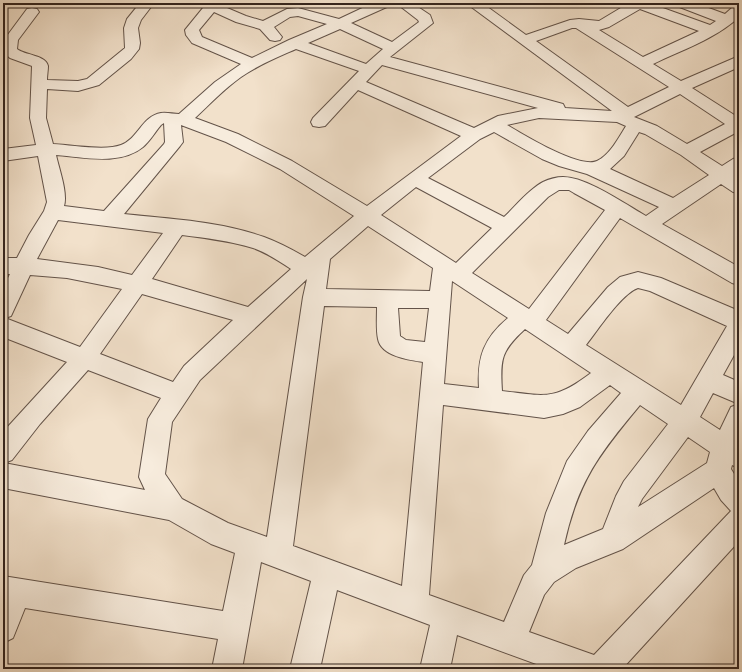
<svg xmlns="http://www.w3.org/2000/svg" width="742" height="672" viewBox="0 0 742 672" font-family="'IM FELL French Canon',serif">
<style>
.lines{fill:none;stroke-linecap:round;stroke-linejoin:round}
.minor-casing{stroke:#635349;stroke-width:2}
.minor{fill:#f7ecdd;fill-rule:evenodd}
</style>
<rect width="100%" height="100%" fill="#f2e1cb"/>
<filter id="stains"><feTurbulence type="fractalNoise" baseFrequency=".005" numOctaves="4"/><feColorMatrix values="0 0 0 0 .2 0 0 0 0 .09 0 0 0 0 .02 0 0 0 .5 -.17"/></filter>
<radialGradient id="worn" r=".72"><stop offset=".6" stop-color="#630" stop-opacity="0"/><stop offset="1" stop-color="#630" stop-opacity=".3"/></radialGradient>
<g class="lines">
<g class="minor-casing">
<path id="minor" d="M 140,3 L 154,3 L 141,20 L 138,28 L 140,43 L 139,49 L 131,59 L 99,85 L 78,91 L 47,89 L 46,118 L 53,144 C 70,145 106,151 121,145 C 138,139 142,116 161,113 C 167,112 173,114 179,114 L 215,82 L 241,64 L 192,43 L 186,35 L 185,30 L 207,3 L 221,3 L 220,5 L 246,16 L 263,21 L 287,9 L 298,8 L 339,19 L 373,3 L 391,3 L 389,6 L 351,23 L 392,42 L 419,22 L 418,20 L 396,3 L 412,3 L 430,15 L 433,23 L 390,57 L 563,104 L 565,108 L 612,111 L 466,3 L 482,3 L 526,35 L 570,20 L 579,19 L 599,21 L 629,3 L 649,3 L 710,25 L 716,21 L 677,6 L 675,3 L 695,3 L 725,14 L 734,6 L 739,5 L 739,17 C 715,39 682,50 653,64 L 681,81 L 739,56 L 739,67 L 692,88 L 739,118 L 739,131 L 700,152 L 722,166 L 733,159 L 739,157 L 739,172 L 734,175 L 739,178 L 739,193 L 733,192 L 721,184 L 662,224 L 739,267 L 739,285 L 732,283 L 620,218 L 546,320 L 568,334 L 608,287 L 620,277 L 638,272 L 661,278 L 739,311 L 739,346 L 723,375 L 739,382 L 739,404 L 713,393 L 700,417 L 720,430 L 731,407 L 739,404 L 739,468 L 732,465 L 731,469 L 739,482 L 739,541 L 622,669 L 550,669 L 457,635 L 450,669 L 420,669 L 430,625 L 337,590 L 320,669 L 290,669 L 311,581 L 261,562 L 242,669 L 212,669 L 218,639 L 25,608 L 13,638 L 3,643 L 3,576 L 223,611 L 235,553 L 211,544 L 169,520 L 3,488 L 3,432 L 67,362 L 3,337 L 3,288 L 10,274 L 3,274 L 3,258 L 17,258 L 29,235 L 44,211 L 47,202 L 38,156 L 3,161 L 3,149 L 36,145 L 30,118 L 32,66 L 10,58 L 3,52 L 4,40 L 27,9 L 32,8 L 37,9 L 39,12 L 18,40 L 17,49 C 24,55 46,55 48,66 C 48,70 47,75 47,80 L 78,81 L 87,79 L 125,48 L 124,28 L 127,19 ZM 640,9 L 699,31 L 643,57 L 599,30 L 609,27 ZM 214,12 L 236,22 L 260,29 L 270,40 L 275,41 L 280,40 L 282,37 L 274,27 L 290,17 L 298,16 L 327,24 L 289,40 L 252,58 L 202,37 L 199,30 ZM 572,28 L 576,28 L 669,87 L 628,107 L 536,41 ZM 340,29 L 383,49 L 366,64 L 308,43 ZM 296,49 L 359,71 L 313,118 L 311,122 L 313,126 L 319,127 L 325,126 L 358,90 L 461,136 L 367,206 L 292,161 L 238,134 L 195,118 C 210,104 224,89 241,77 C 258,65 278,57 296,49 ZM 382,65 L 538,108 L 498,116 L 474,128 L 366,82 ZM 680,94 L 725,124 L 687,144 L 657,126 L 634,117 ZM 539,118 L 617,122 L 626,126 C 619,137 610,155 597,161 C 579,169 524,135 507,125 ZM 164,123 L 165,142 L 164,144 L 104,211 L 64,206 C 68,193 59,169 56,155 C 83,157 120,166 143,147 C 150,141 155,132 161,125 ZM 181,125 L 226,142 L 280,169 L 354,216 L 305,257 C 291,249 278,242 264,237 C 219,221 170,219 124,214 L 180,146 L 183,142 ZM 494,132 L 542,159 L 559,166 L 587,174 L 659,207 L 646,216 C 625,204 587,177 563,177 C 557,177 549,179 543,182 C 528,190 516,206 504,217 L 428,178 L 480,139 ZM 639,132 L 645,134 L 681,155 L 709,175 L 673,198 L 610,169 L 624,156 ZM 416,187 L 492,228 L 456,263 L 381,215 ZM 559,190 L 569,190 L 574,193 L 605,210 L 529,309 L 472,273 L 548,197 ZM 58,220 L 163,233 L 132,275 L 98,267 L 37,259 ZM 368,226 L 433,268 L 430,291 L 326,289 L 330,259 ZM 182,235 C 206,238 230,241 253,248 C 267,253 279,261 291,269 L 248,307 L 152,279 ZM 30,275 L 67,278 L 122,289 L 80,347 L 5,318 L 11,316 ZM 307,279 L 303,297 L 267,537 L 228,523 L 182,499 L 165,474 L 172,422 L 200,380 ZM 452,281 L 508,318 C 484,338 477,357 479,388 L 444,384 ZM 638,288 L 650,291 L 727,326 L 681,405 L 586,345 C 597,331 622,293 638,288 ZM 142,294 L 233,320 L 184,366 L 173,382 L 100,354 ZM 324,306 L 377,307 C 377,317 376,329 378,339 C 381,356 409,360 423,362 L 402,586 L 293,546 ZM 398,308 L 429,308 L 425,342 L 406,340 L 400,336 ZM 525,329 L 591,373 C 554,401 546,396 502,391 C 500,359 501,351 525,329 ZM 88,370 L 161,398 L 148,419 L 139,477 L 145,490 L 4,463 L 12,460 L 40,424 ZM 610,385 L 621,393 L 588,431 L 567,461 L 546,513 L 532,565 L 524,575 L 504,622 L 429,595 L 443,405 L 544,418 L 563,414 L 580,407 ZM 640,405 L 668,424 L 624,481 L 616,496 L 603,529 L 564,545 C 578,481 599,454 640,405 ZM 688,437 L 710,452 L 707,463 L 638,507 L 642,499 ZM 714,488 L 721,500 L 731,511 L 594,655 L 529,632 L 544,595 L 554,582 L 576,568 L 623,549 Z"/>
</g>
<use href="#minor" class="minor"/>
</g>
<rect width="742" height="672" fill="none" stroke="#f2e1cb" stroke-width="16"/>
<rect x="4" y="4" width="734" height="664" fill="none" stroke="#33241e" stroke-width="2"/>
<rect x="8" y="8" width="726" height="656" fill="none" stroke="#33241e"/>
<rect width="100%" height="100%" filter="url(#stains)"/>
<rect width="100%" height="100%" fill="url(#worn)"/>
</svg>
